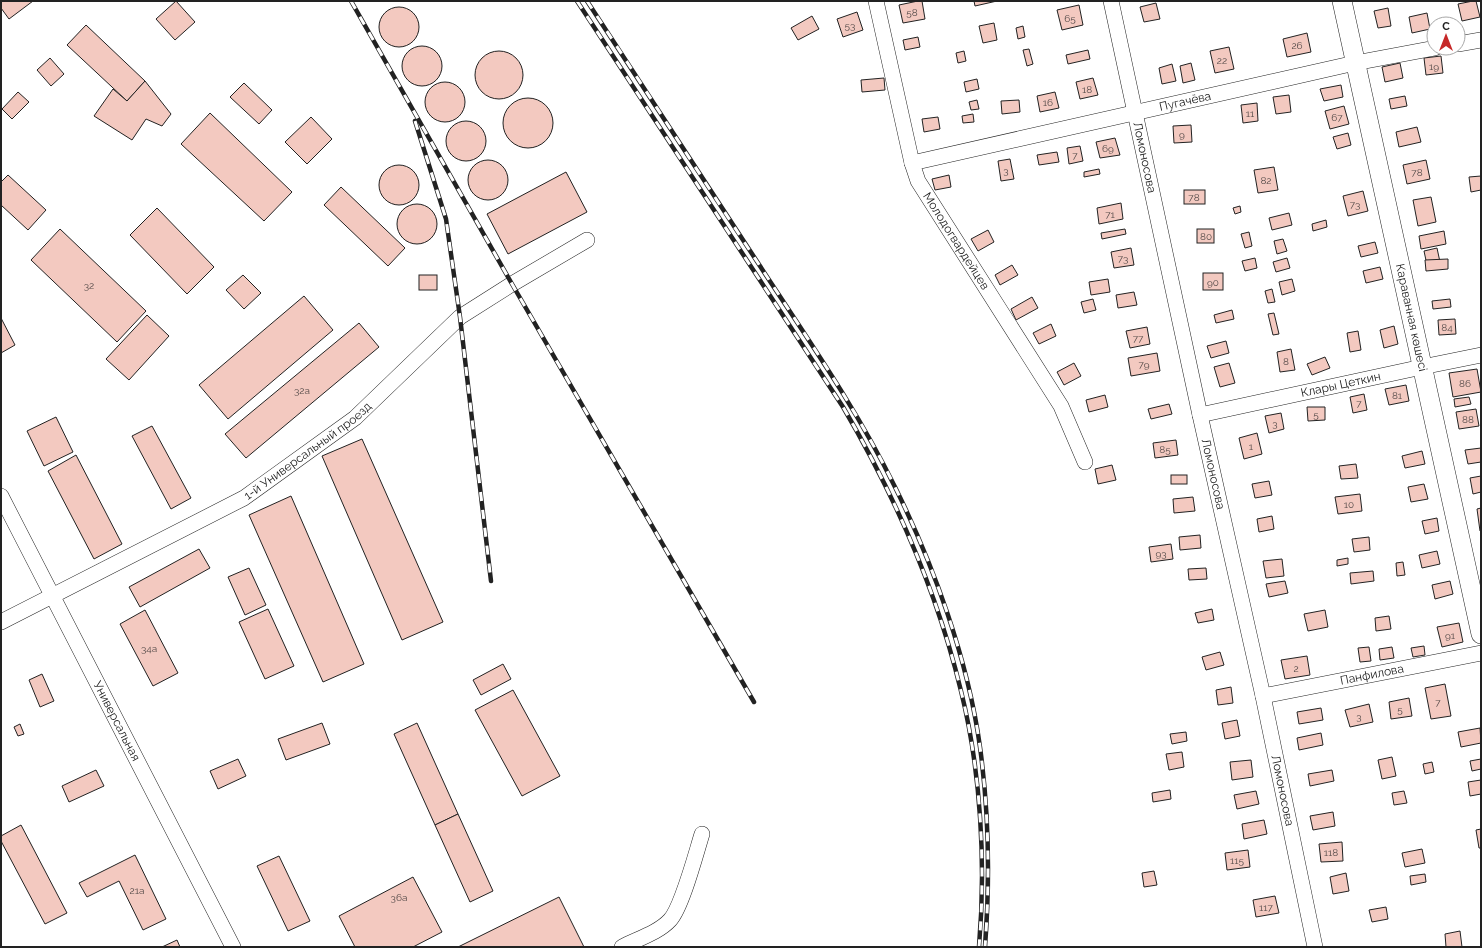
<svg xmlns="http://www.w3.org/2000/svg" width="1482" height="948" viewBox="0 0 1482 948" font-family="Raleway,sans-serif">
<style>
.building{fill:#f3c9c0;stroke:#222}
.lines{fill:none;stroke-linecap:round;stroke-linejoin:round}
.minor-casing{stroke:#222;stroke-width:16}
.major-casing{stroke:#222;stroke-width:20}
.minor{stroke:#fff;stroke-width:15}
.major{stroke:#fff;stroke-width:19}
.rail-casing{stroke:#222;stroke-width:4.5}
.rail{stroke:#fff;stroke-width:3;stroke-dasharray:9;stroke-linecap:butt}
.labels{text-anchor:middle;stroke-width:3;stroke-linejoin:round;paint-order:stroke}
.number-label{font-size:10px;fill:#564c4a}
.street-label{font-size:12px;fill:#222;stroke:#fff}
</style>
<rect width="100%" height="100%" fill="#fff"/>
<g class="building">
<path d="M 1,1 L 33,1 L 9,19 L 1,8 Z"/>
<path d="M 176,1 L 195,22 L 175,40 L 156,19 Z"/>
<path d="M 918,1 L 922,1 L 925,19 L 903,23 L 899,5 Z"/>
<path d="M 974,1 L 997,1 L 975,6 Z"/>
<path d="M 1473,1 L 1476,1 L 1480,17 L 1462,21 L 1458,4 Z"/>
<path d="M 1156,3 L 1160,19 L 1144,22 L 1140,7 Z"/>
<path d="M 1079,5 L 1083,25 L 1062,30 L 1057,10 Z"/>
<circle cx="399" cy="27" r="20"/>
<path d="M 1388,8 L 1391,26 L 1378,28 L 1374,11 Z"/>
<path d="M 857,12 L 863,30 L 843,37 L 837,19 Z"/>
<path d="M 1427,13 L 1430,29 L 1412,33 L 1409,17 Z"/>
<path d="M 812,16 L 819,29 L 798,40 L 791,28 Z"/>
<path d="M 994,23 L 997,40 L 983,43 L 979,26 Z"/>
<path d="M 86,25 L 145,81 L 127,101 L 67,45 Z"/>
<path d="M 1023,26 L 1025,37 L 1018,39 L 1016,28 Z"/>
<path d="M 1307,33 L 1311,52 L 1287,57 L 1283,39 Z"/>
<path d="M 918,37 L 920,47 L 905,50 L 903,40 Z"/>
<circle cx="422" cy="66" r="20"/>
<path d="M 1229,47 L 1234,69 L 1215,73 L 1210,51 Z"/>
<path d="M 1029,49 L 1033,64 L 1027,66 L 1023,50 Z"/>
<path d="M 1088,50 L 1090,59 L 1068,64 L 1066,55 Z"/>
<path d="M 964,51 L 966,61 L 958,63 L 956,53 Z"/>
<circle cx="499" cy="75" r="24"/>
<path d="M 1441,56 L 1443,73 L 1426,75 L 1424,58 Z"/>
<path d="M 50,58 L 64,74 L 51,86 L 37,70 Z"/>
<path d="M 1191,63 L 1195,80 L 1183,83 L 1180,66 Z"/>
<path d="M 1400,63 L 1403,78 L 1385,82 L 1382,67 Z"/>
<path d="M 1172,64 L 1176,81 L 1162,84 L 1159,68 Z"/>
<path d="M 884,78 L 885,90 L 862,92 L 861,80 Z"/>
<path d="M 1093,78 L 1098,95 L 1080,99 L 1076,82 Z"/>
<path d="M 977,79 L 979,89 L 966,92 L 964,82 Z"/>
<path d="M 145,81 L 171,114 L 162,126 L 146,119 L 132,140 L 94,116 L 113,89 L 127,101 Z"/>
<circle cx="445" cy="102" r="20"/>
<path d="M 244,83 L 272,110 L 259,124 L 230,97 Z"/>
<path d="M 1341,85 L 1343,97 L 1324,101 L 1320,89 Z"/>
<path d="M 18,92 L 29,102 L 12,119 L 2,109 Z"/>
<path d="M 1055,92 L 1059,108 L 1040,112 L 1037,96 Z"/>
<path d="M 1289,95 L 1291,112 L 1276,114 L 1273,97 Z"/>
<path d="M 1405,96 L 1407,106 L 1391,109 L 1389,99 Z"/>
<circle cx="528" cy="123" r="25"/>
<path d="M 977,100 L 979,109 L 971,110 L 969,102 Z"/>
<path d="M 1019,100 L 1020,112 L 1002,114 L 1001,101 Z"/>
<path d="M 1257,103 L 1258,121 L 1243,123 L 1241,105 Z"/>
<path d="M 1344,106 L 1349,124 L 1330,129 L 1325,111 Z"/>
<path d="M 210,113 L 292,192 L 264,221 L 181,144 Z"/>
<path d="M 973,114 L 974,122 L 963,123 L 962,116 Z"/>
<path d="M 311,117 L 332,139 L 307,164 L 285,142 Z"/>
<path d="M 938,117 L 940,129 L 924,132 L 922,119 Z"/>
<circle cx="466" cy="141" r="20"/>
<path d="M 1191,125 L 1192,142 L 1174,143 L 1173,126 Z"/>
<path d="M 1417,127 L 1421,142 L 1399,147 L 1396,132 Z"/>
<path d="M 1348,133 L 1351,145 L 1337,149 L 1333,137 Z"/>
<path d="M 1115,138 L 1120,155 L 1100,158 L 1096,142 Z"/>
<path d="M 1080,146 L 1083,161 L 1069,164 L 1067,148 Z"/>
<path d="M 1057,152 L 1059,162 L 1039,165 L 1037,155 Z"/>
<path d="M 1010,159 L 1014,179 L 1001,181 L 998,161 Z"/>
<path d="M 1426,160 L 1430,179 L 1407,184 L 1403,165 Z"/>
<circle cx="488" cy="180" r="20"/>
<circle cx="399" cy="185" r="20"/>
<path d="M 1274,167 L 1278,190 L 1258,193 L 1254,170 Z"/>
<path d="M 1099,169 L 1100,174 L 1084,177 L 1084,172 Z"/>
<path d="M 566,172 L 587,212 L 508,254 L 487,214 Z"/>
<path d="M 8,175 L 46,210 L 28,230 L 1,205 L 1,182 Z"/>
<path d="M 949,175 L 951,187 L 935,190 L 932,179 Z"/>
<path d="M 1481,176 L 1481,190 L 1471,192 L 1469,177 Z"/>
<path d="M 341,187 L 405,248 L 388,266 L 324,205 Z"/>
<rect x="1184" y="190" width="21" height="14"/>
<path d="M 1363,191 L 1368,211 L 1348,216 L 1343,196 Z"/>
<path d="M 1431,197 L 1436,222 L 1418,226 L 1413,200 Z"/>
<path d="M 1121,203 L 1123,219 L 1099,224 L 1097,208 Z"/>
<circle cx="417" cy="224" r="20"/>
<path d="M 1240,206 L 1241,212 L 1235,214 L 1233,208 Z"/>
<path d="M 157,208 L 214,267 L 187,294 L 130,235 Z"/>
<path d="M 1289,213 L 1292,225 L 1272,230 L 1269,218 Z"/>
<path d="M 1326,220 L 1327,227 L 1313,231 L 1312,224 Z"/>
<path d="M 60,229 L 146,311 L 117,342 L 31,260 Z"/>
<path d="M 1125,229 L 1126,234 L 1102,239 L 1101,233 Z"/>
<rect x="1197" y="229" width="17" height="14"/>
<path d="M 988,230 L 994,242 L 978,251 L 971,239 Z"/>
<path d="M 1444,231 L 1446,244 L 1421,249 L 1419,236 Z"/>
<path d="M 1249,232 L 1252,246 L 1245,248 L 1241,234 Z"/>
<path d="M 1283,239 L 1287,251 L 1277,254 L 1274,241 Z"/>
<path d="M 1375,242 L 1378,253 L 1361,257 L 1358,246 Z"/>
<path d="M 1131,248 L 1134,265 L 1114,268 L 1111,252 Z"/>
<path d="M 1437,248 L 1440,262 L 1427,265 L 1424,251 Z"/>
<path d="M 1255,258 L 1257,268 L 1245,271 L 1242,261 Z"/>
<path d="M 1287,258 L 1290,268 L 1276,272 L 1273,262 Z"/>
<path d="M 1448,259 L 1448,269 L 1426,271 L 1425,260 Z"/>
<path d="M 1012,265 L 1018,275 L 1000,285 L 995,275 Z"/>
<path d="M 1380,267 L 1383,279 L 1366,283 L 1363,271 Z"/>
<rect x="1203" y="273" width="20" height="17"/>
<path d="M 243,275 L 261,293 L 244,309 L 226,290 Z"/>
<rect x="419" y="275" width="18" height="15"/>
<path d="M 1108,279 L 1110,292 L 1091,295 L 1089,282 Z"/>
<path d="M 1292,279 L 1295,291 L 1282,295 L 1279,282 Z"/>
<path d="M 1272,289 L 1275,302 L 1268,303 L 1265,291 Z"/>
<path d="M 1134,292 L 1137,305 L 1118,308 L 1116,295 Z"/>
<path d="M 304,296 L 333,330 L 228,419 L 199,385 Z"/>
<path d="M 1032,297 L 1038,308 L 1016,320 L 1011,309 Z"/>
<path d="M 1093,299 L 1096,310 L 1084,313 L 1081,302 Z"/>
<path d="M 1450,299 L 1451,307 L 1433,309 L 1432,301 Z"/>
<path d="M 1232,310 L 1234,319 L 1216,323 L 1214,315 Z"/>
<path d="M 1274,313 L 1279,334 L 1273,335 L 1268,314 Z"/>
<path d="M 147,315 L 169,336 L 129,380 L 106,359 Z"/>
<path d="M 1,318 L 15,345 L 1,353 Z"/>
<path d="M 1455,319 L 1456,334 L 1439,335 L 1438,320 Z"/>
<path d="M 359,323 L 379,347 L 246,458 L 225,434 Z"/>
<path d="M 1051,324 L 1056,336 L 1039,344 L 1033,333 Z"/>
<path d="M 1394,326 L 1398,344 L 1384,348 L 1380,330 Z"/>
<path d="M 1147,327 L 1150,344 L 1130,348 L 1126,331 Z"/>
<path d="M 1358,331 L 1361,350 L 1350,352 L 1347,333 Z"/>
<path d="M 1226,341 L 1229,353 L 1211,358 L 1207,346 Z"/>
<path d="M 1291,349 L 1295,370 L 1280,372 L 1277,352 Z"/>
<path d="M 1157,353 L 1160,371 L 1131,376 L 1128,358 Z"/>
<path d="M 1325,357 L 1330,368 L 1312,375 L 1307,364 Z"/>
<path d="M 1074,363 L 1081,376 L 1064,385 L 1057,372 Z"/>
<path d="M 1229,363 L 1235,383 L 1220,387 L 1214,367 Z"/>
<path d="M 1477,369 L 1481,392 L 1453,397 L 1449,373 Z"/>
<path d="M 1406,385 L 1409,401 L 1389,405 L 1385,389 Z"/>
<path d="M 1364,394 L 1367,410 L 1353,413 L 1350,397 Z"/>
<path d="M 1105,395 L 1108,407 L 1089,412 L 1086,400 Z"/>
<path d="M 1469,397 L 1471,404 L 1455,407 L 1454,399 Z"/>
<path d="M 1169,404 L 1172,414 L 1151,419 L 1148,409 Z"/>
<path d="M 1307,407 L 1325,407 L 1325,420 L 1308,421 Z"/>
<path d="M 1476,409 L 1479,426 L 1459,429 L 1456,412 Z"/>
<path d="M 1281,413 L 1284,429 L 1269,433 L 1265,416 Z"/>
<path d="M 56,417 L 73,452 L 44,466 L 27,431 Z"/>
<path d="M 152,426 L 191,498 L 171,509 L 132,436 Z"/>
<path d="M 1257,433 L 1262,454 L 1244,459 L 1239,438 Z"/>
<path d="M 362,439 L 443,622 L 402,640 L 322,456 Z"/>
<path d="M 1176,440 L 1178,455 L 1155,458 L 1153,443 Z"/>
<path d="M 1481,448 L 1481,462 L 1468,464 L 1465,450 Z"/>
<path d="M 1422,451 L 1425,464 L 1405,468 L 1402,456 Z"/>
<path d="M 76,455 L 122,544 L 94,559 L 48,471 Z"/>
<path d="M 1356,464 L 1358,478 L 1341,479 L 1339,466 Z"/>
<path d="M 1112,465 L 1116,480 L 1098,484 L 1095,469 Z"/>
<rect x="1171" y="475" width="16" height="9"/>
<path d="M 1481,476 L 1481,492 L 1473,494 L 1470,478 Z"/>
<path d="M 1269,481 L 1272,495 L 1255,498 L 1252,484 Z"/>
<path d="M 1424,484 L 1428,499 L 1411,502 L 1408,487 Z"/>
<path d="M 1360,494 L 1362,511 L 1338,514 L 1335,497 Z"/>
<path d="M 291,496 L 364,664 L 323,682 L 249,515 Z"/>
<path d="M 1193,497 L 1195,511 L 1174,513 L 1173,499 Z"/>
<path d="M 1481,508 L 1481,530 L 1480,531 L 1477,509 Z"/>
<path d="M 1272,516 L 1274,529 L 1259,532 L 1257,519 Z"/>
<path d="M 1437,518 L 1439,531 L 1425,534 L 1422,521 Z"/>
<path d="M 1200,535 L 1201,548 L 1180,550 L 1179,537 Z"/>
<path d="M 1369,537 L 1370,550 L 1354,552 L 1352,539 Z"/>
<path d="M 1171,544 L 1173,559 L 1151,562 L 1149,547 Z"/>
<path d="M 199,549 L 210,568 L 140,607 L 129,587 Z"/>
<path d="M 1437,551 L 1440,564 L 1422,568 L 1419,555 Z"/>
<path d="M 1348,558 L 1348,564 L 1337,566 L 1337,560 Z"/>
<path d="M 1282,559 L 1284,576 L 1266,578 L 1263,561 Z"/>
<path d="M 1403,562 L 1405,575 L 1397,576 L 1396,563 Z"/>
<path d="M 249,568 L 266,605 L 245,615 L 228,577 Z"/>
<path d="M 1206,568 L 1207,579 L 1189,580 L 1188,569 Z"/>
<path d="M 1373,571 L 1374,581 L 1351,584 L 1350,573 Z"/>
<path d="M 1285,581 L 1288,593 L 1269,597 L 1266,584 Z"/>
<path d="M 1450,581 L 1453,594 L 1435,599 L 1432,585 Z"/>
<path d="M 268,609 L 294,666 L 265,679 L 239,622 Z"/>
<path d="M 1212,609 L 1214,620 L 1198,623 L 1195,613 Z"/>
<path d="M 145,610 L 178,673 L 153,686 L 120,624 Z"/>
<path d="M 1325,610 L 1328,627 L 1308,631 L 1304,614 Z"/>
<path d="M 1389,616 L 1391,629 L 1376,631 L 1375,618 Z"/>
<path d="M 1459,623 L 1463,642 L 1442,647 L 1437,627 Z"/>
<path d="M 1424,646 L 1425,655 L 1413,657 L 1411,648 Z"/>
<path d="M 1369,647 L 1371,661 L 1360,662 L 1358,648 Z"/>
<path d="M 1392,647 L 1394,658 L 1380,660 L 1379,649 Z"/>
<path d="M 1220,652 L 1224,665 L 1206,670 L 1202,657 Z"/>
<path d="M 1307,656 L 1310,675 L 1285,679 L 1281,660 Z"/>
<path d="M 503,664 L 511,679 L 481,695 L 473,680 Z"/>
<path d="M 42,674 L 54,701 L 40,707 L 29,680 Z"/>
<path d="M 1445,684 L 1451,716 L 1431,719 L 1425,688 Z"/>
<path d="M 1231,687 L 1233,703 L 1218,705 L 1216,690 Z"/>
<path d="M 513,690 L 560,776 L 522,796 L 475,710 Z"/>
<path d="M 1409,698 L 1412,716 L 1391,719 L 1389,702 Z"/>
<path d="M 1369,704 L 1373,722 L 1350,727 L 1345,710 Z"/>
<path d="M 1321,708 L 1323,720 L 1299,724 L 1297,712 Z"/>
<path d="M 1237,720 L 1240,736 L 1225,739 L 1222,723 Z"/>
<path d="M 322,723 L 330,744 L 286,760 L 278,739 Z"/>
<path d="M 417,723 L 458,814 L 435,825 L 394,734 Z"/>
<path d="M 20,724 L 24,734 L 18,736 L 14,727 Z"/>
<path d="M 1480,728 L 1481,743 L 1461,747 L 1458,732 Z"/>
<path d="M 1186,732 L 1187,741 L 1172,744 L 1170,734 Z"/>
<path d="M 1321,733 L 1323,745 L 1299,750 L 1297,738 Z"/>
<path d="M 1182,752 L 1184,767 L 1169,770 L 1166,754 Z"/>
<path d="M 1392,757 L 1396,776 L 1382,779 L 1378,760 Z"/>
<path d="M 238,759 L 246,776 L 218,789 L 210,771 Z"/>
<path d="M 1481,759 L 1481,769 L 1472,771 L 1470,761 Z"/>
<path d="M 1251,760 L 1253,777 L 1232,780 L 1230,762 Z"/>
<path d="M 1432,762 L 1434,772 L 1425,774 L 1423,764 Z"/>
<path d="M 96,770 L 104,786 L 69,802 L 62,786 Z"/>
<path d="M 1332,770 L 1334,781 L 1310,786 L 1308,774 Z"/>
<path d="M 1481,780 L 1481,794 L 1470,796 L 1468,782 Z"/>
<path d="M 1170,790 L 1171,799 L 1153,802 L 1152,793 Z"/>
<path d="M 1256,791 L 1259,804 L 1237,809 L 1234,795 Z"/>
<path d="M 1404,791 L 1407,803 L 1394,805 L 1392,793 Z"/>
<path d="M 1333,812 L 1335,826 L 1313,830 L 1310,816 Z"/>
<path d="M 458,814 L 493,891 L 470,902 L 435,825 Z"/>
<path d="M 1264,820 L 1267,834 L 1244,839 L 1242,824 Z"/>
<path d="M 21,825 L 67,913 L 45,924 L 1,841 L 1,836 Z"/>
<path d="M 1481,829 L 1481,848 L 1479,848 L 1476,830 Z"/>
<path d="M 1342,842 L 1343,861 L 1321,862 L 1319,844 Z"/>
<path d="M 1422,849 L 1425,863 L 1405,867 L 1402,853 Z"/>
<path d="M 1248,850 L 1250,867 L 1227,870 L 1225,853 Z"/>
<path d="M 135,855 L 166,919 L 143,930 L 119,881 L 87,897 L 79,883 Z"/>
<path d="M 279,856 L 310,921 L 288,931 L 257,866 Z"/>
<path d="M 1154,871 L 1157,885 L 1144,887 L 1142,873 Z"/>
<path d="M 1346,873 L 1349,891 L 1333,894 L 1330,877 Z"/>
<path d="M 1425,874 L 1426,882 L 1411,885 L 1410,876 Z"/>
<path d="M 413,877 L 442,932 L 413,947 L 355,947 L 339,916 Z"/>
<path d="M 1275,896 L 1279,913 L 1256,917 L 1253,900 Z"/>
<path d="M 559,897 L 584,947 L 458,947 Z"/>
<path d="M 1386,907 L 1388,919 L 1372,922 L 1369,910 Z"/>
<path d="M 1460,931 L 1462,947 L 1446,947 L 1445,934 Z"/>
<path d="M 177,940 L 180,947 L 162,947 Z"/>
</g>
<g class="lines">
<g class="minor-casing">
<g id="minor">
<path id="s1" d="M 876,1 L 912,163 L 918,181 L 1061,406 L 1085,462"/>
<path id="s2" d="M 1111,1 L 1200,415 L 1263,696 L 1315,947"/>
<path d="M 1458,44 L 1481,40"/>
<path id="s3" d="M 912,163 L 1355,63 L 1435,48"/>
<path id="s4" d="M 1200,415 L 1422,367 L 1481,355"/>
<path id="s5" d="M 1,496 L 233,947"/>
<path id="s6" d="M 1,622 L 244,498 L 355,418 L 460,317 L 512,284 L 587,240"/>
<path id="s7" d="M 1263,696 L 1481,653"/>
<path d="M 622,947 C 637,939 658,933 670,920 C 682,907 696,853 702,834"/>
</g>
</g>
<g class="major-casing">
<g id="major">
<path id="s8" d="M 1342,1 L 1481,634"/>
</g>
</g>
<use href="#minor" class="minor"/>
<use href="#major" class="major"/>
<g class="rail-casing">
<g id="rail">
<path d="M 351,1 L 512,284 L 754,702"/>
<path d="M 577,1 L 843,407 C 895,496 937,591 961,691 C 981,771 986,865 979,947"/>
<path d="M 587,1 C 645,89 702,178 760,266 C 807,338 857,409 895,487 C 934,566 968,660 980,747 C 989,813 990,881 985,947"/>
<path d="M 415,121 L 446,219 L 460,317 L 491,581"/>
</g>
</g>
<use href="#rail" class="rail"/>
</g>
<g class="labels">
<g class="number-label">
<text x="912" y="16">58</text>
<text x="1070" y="22">65</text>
<text x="850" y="29">53</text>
<text x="1297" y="49">26</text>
<text x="1222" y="64">22</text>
<text x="1434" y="70">19</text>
<text x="1087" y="93">18</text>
<text x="1048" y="106">16</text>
<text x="1250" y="117">11</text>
<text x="1337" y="121">67</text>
<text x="1182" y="138">9</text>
<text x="1108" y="152">69</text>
<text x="1075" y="159">7</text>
<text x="1006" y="174">3</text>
<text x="1417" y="176">78</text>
<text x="1266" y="184">82</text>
<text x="1194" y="201">78</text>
<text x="1355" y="208">73</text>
<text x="1110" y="218">71</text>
<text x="1206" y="240">80</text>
<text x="1123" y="262">73</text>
<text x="1213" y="286">90</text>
<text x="89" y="289">32</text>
<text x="1447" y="331">84</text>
<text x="1138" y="342">77</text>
<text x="1286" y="365">8</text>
<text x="1144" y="368">79</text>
<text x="1465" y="387">86</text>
<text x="302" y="394">32а</text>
<text x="1397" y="399">81</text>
<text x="1359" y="407">7</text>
<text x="1316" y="418">5</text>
<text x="1468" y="423">88</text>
<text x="1275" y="427">3</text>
<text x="1251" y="450">1</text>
<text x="1165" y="453">85</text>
<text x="1349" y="508">10</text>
<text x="1161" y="557">93</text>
<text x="1450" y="639">91</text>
<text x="149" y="652">34а</text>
<text x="1296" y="672">2</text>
<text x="1438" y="706">7</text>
<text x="1400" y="713">5</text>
<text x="1359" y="720">3</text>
<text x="1331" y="856">118</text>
<text x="1237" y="864">115</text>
<text x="137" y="894">21а</text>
<text x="399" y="901">36а</text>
<text x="1266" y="911">117</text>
</g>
<g class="street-label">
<text dy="4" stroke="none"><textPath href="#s3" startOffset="280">Пугачёва</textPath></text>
<text dy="4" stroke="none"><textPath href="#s2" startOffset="160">Ломоносова</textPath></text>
<text dy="4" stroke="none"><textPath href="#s1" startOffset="256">Молодогвардейцев</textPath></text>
<text dy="4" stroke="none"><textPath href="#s8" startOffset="324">Караванная көшесі</textPath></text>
<text dy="4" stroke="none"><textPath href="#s4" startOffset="144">Клары Цеткин</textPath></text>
<text dy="4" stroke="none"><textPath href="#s6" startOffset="352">1-й Универсальный проезд</textPath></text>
<text dy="4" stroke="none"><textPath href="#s2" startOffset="484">Ломоносова</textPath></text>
<text dy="4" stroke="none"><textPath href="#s7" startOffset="111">Панфилова</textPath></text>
<text dy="4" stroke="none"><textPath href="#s5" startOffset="253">Универсальная</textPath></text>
<text dy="4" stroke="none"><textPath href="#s2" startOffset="808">Ломоносова</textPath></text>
</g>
</g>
<rect width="1482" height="948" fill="none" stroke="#222222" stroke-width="4"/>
<g transform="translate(1446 36)"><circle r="19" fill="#ffffff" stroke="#a7a7a7"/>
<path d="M0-3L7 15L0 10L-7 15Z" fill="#c62828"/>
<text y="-6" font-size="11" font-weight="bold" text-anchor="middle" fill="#222222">С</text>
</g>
</svg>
